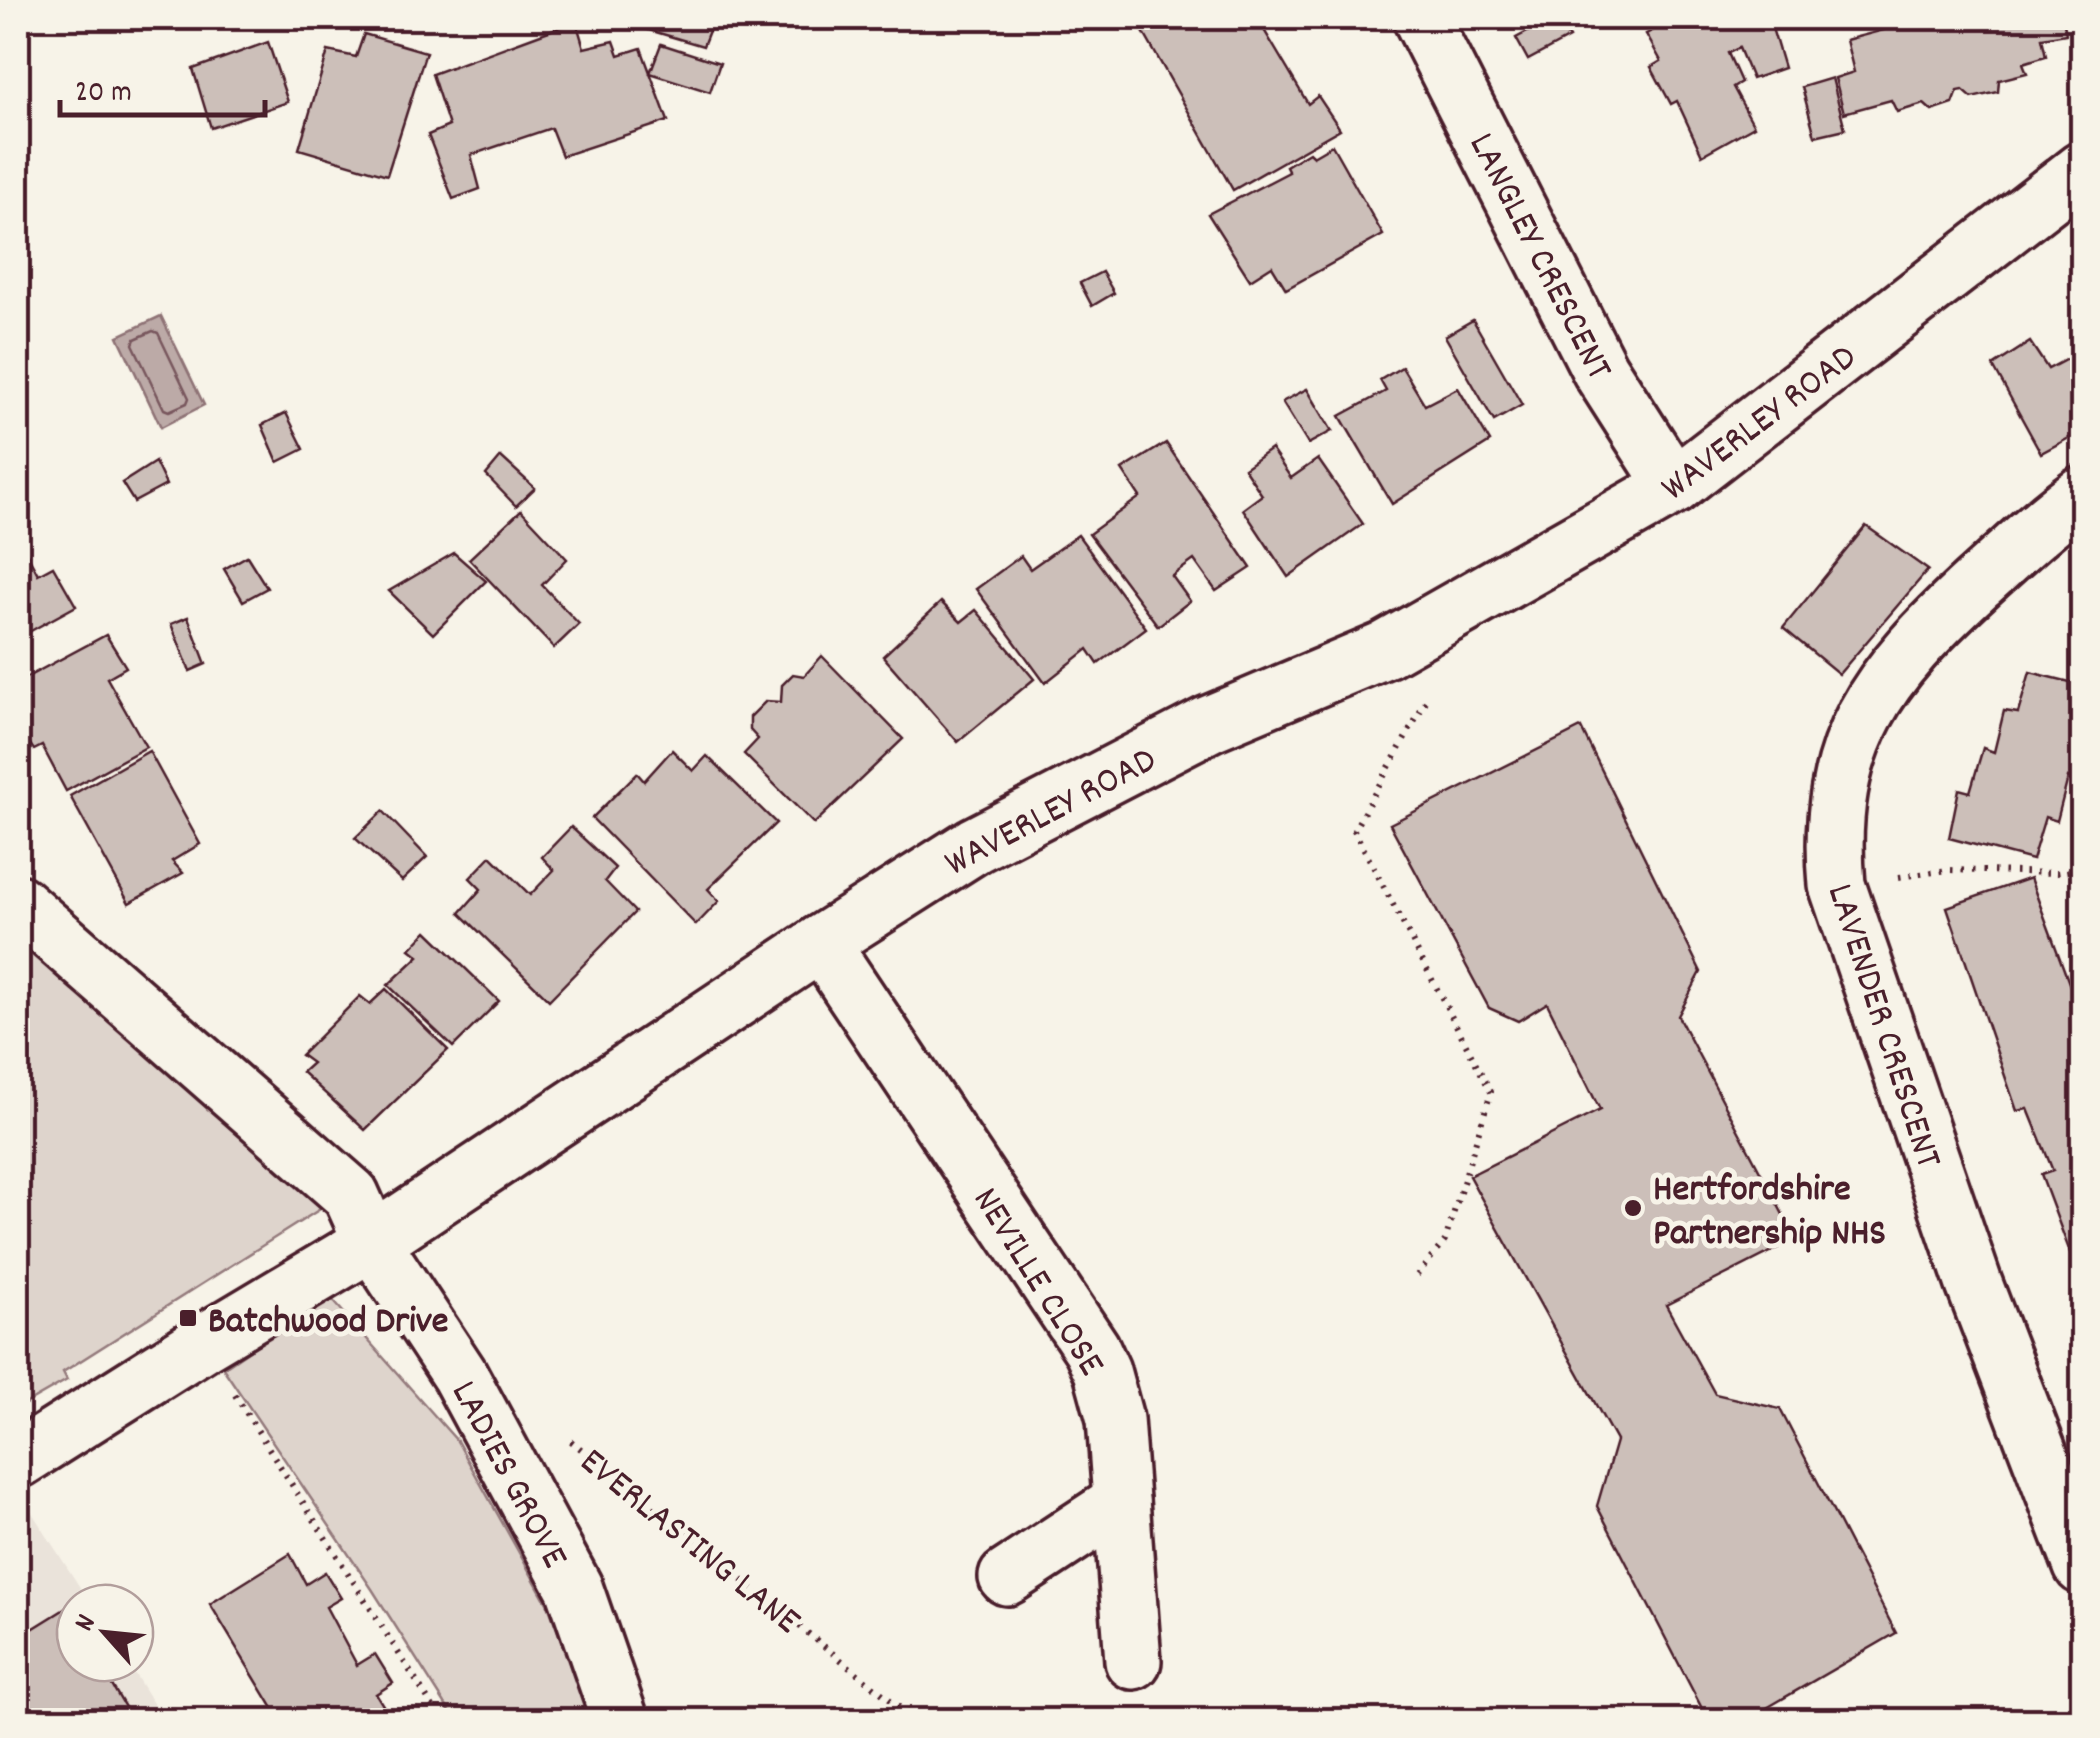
<svg xmlns="http://www.w3.org/2000/svg" width="2100" height="1738" viewBox="0 0 2100 1738" font-family="Dekko,sans-serif">
<style>
.built{fill:#eae3da}
.green{fill:#ded4cc;stroke:#947a7c;stroke-width:2.5}
.water{fill:#bcaaa7;stroke:#8e7275;stroke-width:2.5}
.lines{fill:none;stroke-linecap:round;stroke-linejoin:round}
.shore{stroke:#78575d;stroke-width:2.5}
.building{fill:#ccbfb9;stroke:#4a1f2b;stroke-width:2.5}
.minor-casing{stroke:#4a1f2b;stroke-width:62}
.path{stroke:#4a1f2b;stroke-width:6;stroke-dasharray:2.5 8;stroke-linecap:butt}
.minor{stroke:#f7f3e8;stroke-width:55}
.poi-dot{fill:#4a1f2b;stroke:#f7f3e8;stroke-width:4}
.labels{text-anchor:middle;stroke-width:10;stroke-linejoin:round;paint-order:stroke}
.street-label{font-size:38px;fill:#4a1f2b;stroke:#f7f3e8}
.poi-label{font-size:38px;font-weight:bold;fill:#4a1f2b;stroke:#f7f3e8;text-anchor:start}
</style>
<rect width="100%" height="100%" fill="#f7f3e8"/>
<filter id="ink" filterUnits="userSpaceOnUse"><feTurbulence type="fractalNoise" baseFrequency=".01" numOctaves="2"/><feDisplacementMap in="SourceGraphic" scale="20" xChannelSelector="R" yChannelSelector="G"/><feConvolveMatrix kernelMatrix="1 2 1 2 8 2 1 2 1" color-interpolation-filters="sRGB"/></filter>
<g filter="url(#ink)">
<path class="built" d="M 18,1491 L 90,1603 L 75,1603 L 75,1663 L 128,1663 L 162,1718 L 158,1720 L 18,1720 Z"/>
<g class="green">
<path d="M 18,912 L 328,1204 L 63,1372 L 67,1380 L 18,1408 Z"/>
<path d="M 329,1296 L 457,1441 L 548,1605 L 591,1720 L 455,1720 L 372,1589 L 223,1368 Z"/>
</g>
<path class="water" d="M 161,316 L 204,405 L 161,427 L 118,336 Z"/>
<g class="lines">
<path class="shore" d="M 153,331 L 158,333 L 189,398 L 187,403 L 169,411 L 164,409 L 133,344 L 135,339 Z"/>
</g>
<g class="building">
<path d="M 286,18 L 329,18 L 290,30 Z"/>
<path d="M 608,18 L 714,18 L 703,46 Z"/>
<path d="M 1159,18 L 1257,18 L 1308,104 L 1318,96 L 1340,129 L 1233,190 L 1141,28 Z"/>
<path d="M 1554,18 L 1557,18 L 1569,38 L 1528,60 L 1516,38 Z"/>
<path d="M 1678,18 L 1769,18 L 1784,68 L 1752,79 L 1739,48 L 1728,53 L 1741,82 L 1733,87 L 1754,126 L 1702,155 L 1677,101 L 1671,104 L 1651,67 L 1661,61 L 1646,34 Z"/>
<path d="M 1880,18 L 2063,18 L 2066,34 L 2042,38 L 2046,56 L 2023,63 L 2027,73 L 1999,80 L 1998,92 L 1972,98 L 1963,90 L 1958,91 L 1953,104 L 1932,111 L 1924,104 L 1897,112 L 1891,100 L 1844,113 L 1835,78 L 1854,72 L 1846,40 L 1884,30 Z"/>
<path d="M 576,21 L 584,48 L 614,41 L 619,55 L 641,48 L 668,121 L 562,156 L 551,128 L 471,155 L 480,189 L 453,199 L 428,135 L 449,126 L 432,74 Z"/>
<path d="M 364,34 L 426,52 L 387,175 L 299,149 L 328,51 L 356,57 Z"/>
<path d="M 268,42 L 288,102 L 211,128 L 193,69 Z"/>
<path d="M 661,44 L 720,63 L 710,92 L 650,73 Z"/>
<path d="M 1832,78 L 1845,129 L 1815,136 L 1802,87 Z"/>
<path d="M 1332,145 L 1383,235 L 1286,289 L 1272,266 L 1250,280 L 1208,214 L 1289,172 L 1286,166 L 1309,152 L 1313,156 Z"/>
<path d="M 1102,272 L 1114,293 L 1092,306 L 1080,283 Z"/>
<path d="M 1473,320 L 1522,405 L 1494,421 L 1445,336 Z"/>
<path d="M 2030,342 L 2048,369 L 2082,351 L 2082,431 L 2041,453 L 1993,366 Z"/>
<path d="M 1402,367 L 1425,405 L 1458,388 L 1490,442 L 1392,504 L 1340,416 L 1386,391 L 1380,380 Z"/>
<path d="M 1307,389 L 1332,431 L 1308,444 L 1282,402 Z"/>
<path d="M 286,413 L 304,449 L 278,462 L 262,425 Z"/>
<path d="M 1166,443 L 1251,568 L 1216,591 L 1194,560 L 1172,576 L 1190,601 L 1158,626 L 1089,534 L 1140,497 L 1122,470 Z"/>
<path d="M 1271,449 L 1291,478 L 1318,459 L 1363,524 L 1288,577 L 1243,509 L 1262,495 L 1244,468 Z"/>
<path d="M 501,457 L 535,488 L 516,506 L 486,475 Z"/>
<path d="M 155,462 L 166,485 L 134,502 L 122,483 Z"/>
<path d="M 521,510 L 567,559 L 542,585 L 579,624 L 554,648 L 469,559 Z"/>
<path d="M 1866,526 L 1928,570 L 1839,674 L 1783,628 Z"/>
<path d="M 1078,535 L 1146,628 L 1098,664 L 1088,649 L 1045,683 L 976,589 L 1021,556 L 1030,569 Z"/>
<path d="M 18,537 L 38,574 L 53,566 L 76,606 L 18,638 Z"/>
<path d="M 454,553 L 486,581 L 433,634 L 389,591 Z"/>
<path d="M 247,556 L 267,588 L 243,601 L 224,569 Z"/>
<path d="M 941,602 L 961,622 L 976,610 L 1034,679 L 958,742 L 883,656 Z"/>
<path d="M 188,617 L 206,664 L 190,671 L 171,624 Z"/>
<path d="M 106,635 L 126,667 L 107,678 L 146,747 L 66,791 L 42,746 L 34,750 L 18,727 L 24,718 L 18,707 L 18,682 Z"/>
<path d="M 822,656 L 903,739 L 814,824 L 744,754 L 758,739 L 750,730 L 750,717 L 766,701 L 781,702 L 782,685 L 793,674 L 804,676 Z"/>
<path d="M 2030,672 L 2082,685 L 2082,765 L 2077,782 L 2068,778 L 2057,821 L 2045,817 L 2032,860 L 1949,838 L 1959,789 L 1970,792 L 1983,748 L 1994,752 L 2004,711 L 2018,713 Z"/>
<path d="M 1581,728 L 1701,972 L 1678,1016 L 1796,1239 L 1666,1305 L 1715,1394 L 1780,1409 L 1896,1633 L 1746,1720 L 1708,1720 L 1597,1506 L 1616,1441 L 1469,1176 L 1600,1110 L 1547,1003 L 1518,1021 L 1489,1008 L 1390,824 Z"/>
<path d="M 672,750 L 693,771 L 707,756 L 776,823 L 708,889 L 719,901 L 696,925 L 592,818 L 637,773 L 644,781 Z"/>
<path d="M 149,751 L 200,844 L 172,861 L 183,873 L 129,903 L 70,796 Z"/>
<path d="M 383,811 L 427,857 L 402,881 L 355,838 Z"/>
<path d="M 571,827 L 615,868 L 605,881 L 635,912 L 549,1000 L 460,913 L 481,889 L 470,878 L 491,856 L 530,895 L 554,870 L 542,857 Z"/>
<path d="M 2030,878 L 2082,1018 L 2082,1262 L 2074,1263 L 2041,1175 L 2053,1171 L 2028,1109 L 2017,1111 L 1947,907 Z"/>
<path d="M 427,931 L 499,1001 L 453,1047 L 388,985 L 419,956 L 410,949 Z"/>
<path d="M 386,989 L 448,1050 L 365,1130 L 302,1072 L 312,1063 L 301,1055 L 360,996 L 370,1004 Z"/>
<path d="M 290,1554 L 306,1584 L 325,1572 L 341,1598 L 326,1607 L 357,1665 L 375,1654 L 393,1683 L 376,1694 L 392,1720 L 280,1720 L 210,1604 Z"/>
<path d="M 76,1602 L 75,1663 L 115,1663 L 122,1674 L 110,1682 L 129,1714 L 119,1720 L 70,1720 L 64,1711 L 50,1720 L 18,1720 L 18,1638 Z"/>
</g>
<g class="lines">
<g class="minor-casing">
<g id="minor">
<path d="M 1421,18 L 1600,370 L 1674,486"/>
<path d="M 2082,494 C 2045,521 2012,552 1978,583 C 1878,675 1824,742 1837,885 L 1974,1284 L 2082,1566"/>
<path d="M 18,903 L 351,1195 L 372,1242 L 459,1374 L 574,1587 L 620,1720"/>
<path d="M 821,943 L 1092,1349 L 1102,1371 L 1115,1419 L 1133,1661"/>
<path d="M 18,1460 L 203,1343 L 372,1242 L 821,943 L 975,845 L 1209,724 L 1385,650 L 1674,486 L 2082,170"/>
<path d="M 1007,1577 L 1121,1502"/>
</g>
</g>
<g class="path">
<path d="M 1899,877 L 1948,870 L 2057,873 L 2082,869"/>
<path d="M 1417,1275 L 1445,1241 L 1491,1092 L 1354,830 L 1426,701"/>
<path d="M 235,1395 L 441,1720"/>
<path d="M 571,1441 L 915,1720"/>
</g>
<use href="#minor" class="minor"/>
</g>
</g>
<g class="poi-dot">
<circle cx="1633" cy="1208" r="10"/>
<rect x="178" y="1308" width="20" height="20" rx="5"/>
</g>
<g class="labels">
<g class="street-label">
<text transform="translate(1543 255) rotate(63)" y="13">LANGLEY CRESCENT</text>
<text transform="translate(1757 420) rotate(-37)" y="13">WAVERLEY ROAD</text>
<text transform="translate(1049 809) rotate(-28)" y="13">WAVERLEY ROAD</text>
<text transform="translate(1887 1025) rotate(72)" y="13">LAVENDER CRESCENT</text>
<text transform="translate(1041 1280) rotate(58)" y="13">NEVILLE CLOSE</text>
<text transform="translate(512 1473) rotate(62)" y="13">LADIES GROVE</text>
<text transform="translate(692 1539) rotate(39)" y="13">EVERLASTING LANE</text>
</g>
<g class="poi-label">
<text x="1653" y="1199">Hertfordshire<tspan x="1653" dy="44">Partnership NHS</tspan></text>
<text x="208" y="1331">Batchwood Drive</text>
</g>
</g>
<rect width="2100" height="1738" fill="none" stroke="#f7f3e8" stroke-width="60"/>
<rect x="30" y="30" width="2040" height="1678" fill="none" stroke="#4a1f2b" stroke-width="4" filter="url(#ink)"/>
<g transform="translate(105 1633) rotate(297)"><circle r="48" fill="#f7f3e8" stroke="#b29e9c" stroke-width="2.5"/>
<path d="M0-8L18 38L0 25L-18 38Z" fill="#4a1f2b"/>
<text y="-15" font-size="28" font-weight="bold" text-anchor="middle" fill="#4a1f2b">N</text>
</g>
<path d="M60 100v15h205v-15" fill="none" stroke="#4a1f2b" stroke-width="5"/>
<text x="75" y="100" font-size="30" fill="#4a1f2b" stroke="#f7f3e8" stroke-width="8" paint-order="stroke">20 m</text>
</svg>
